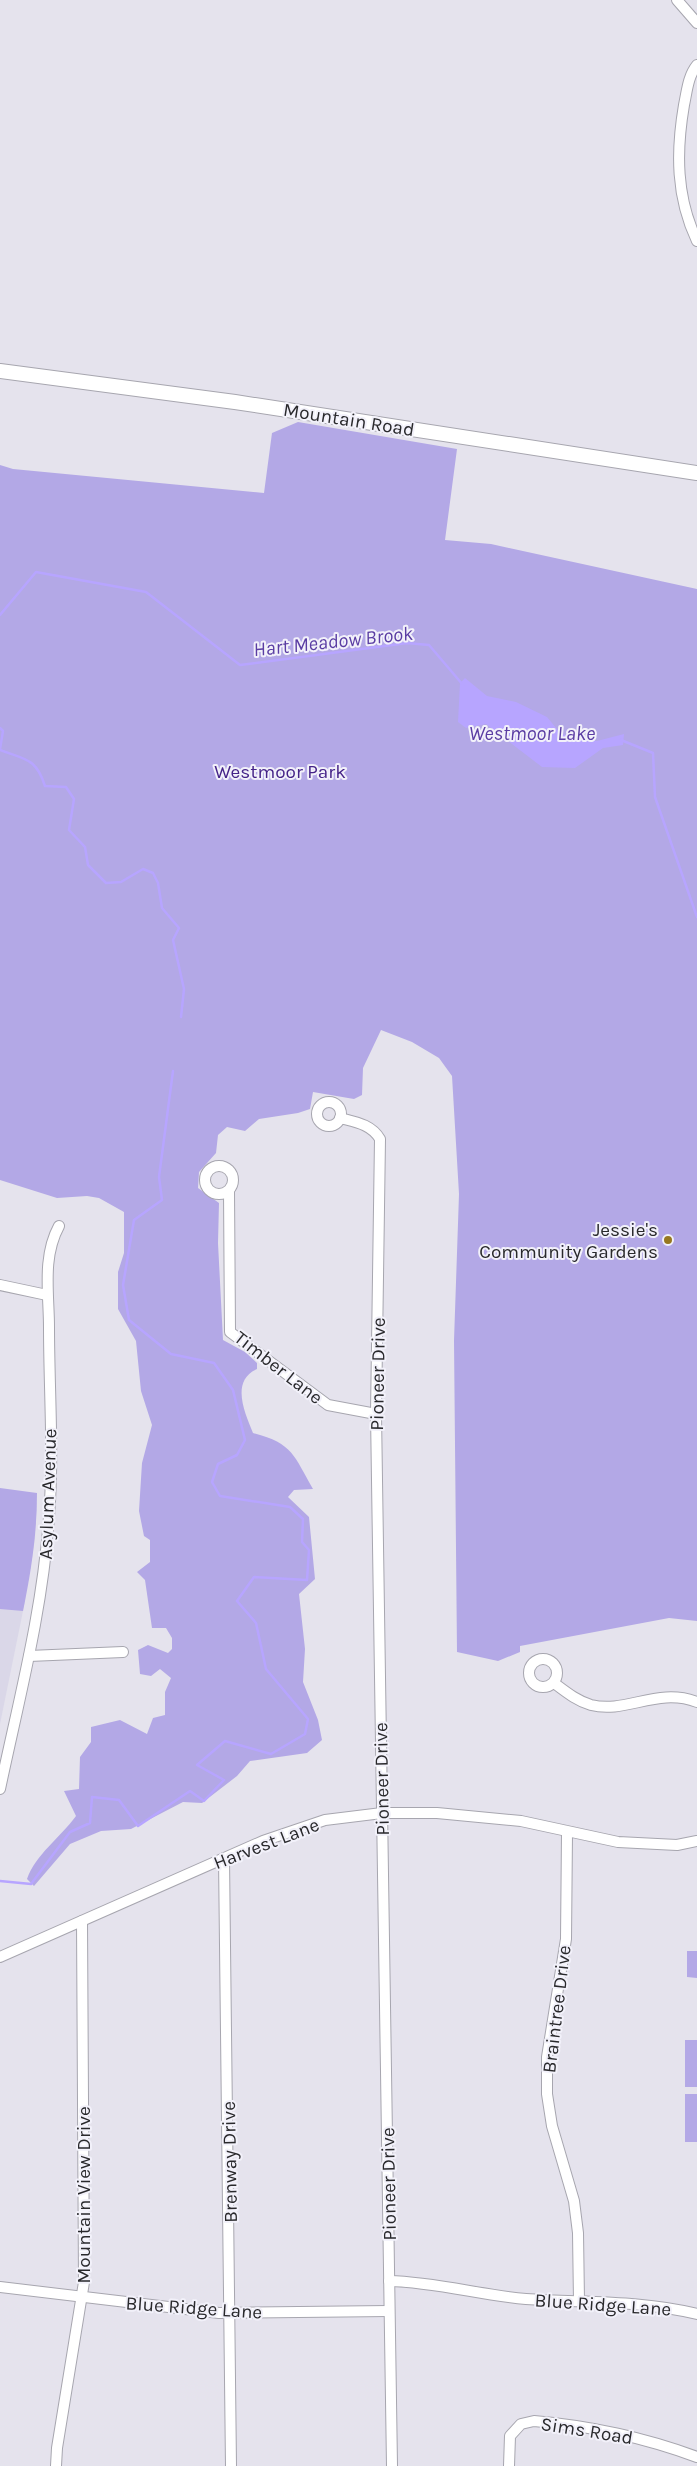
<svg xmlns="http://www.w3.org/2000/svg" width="697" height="2466" viewBox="0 0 697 2466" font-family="Karla,sans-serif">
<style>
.built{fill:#dad7e8}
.green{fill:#b3a8e6}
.water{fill:#b7a5ff}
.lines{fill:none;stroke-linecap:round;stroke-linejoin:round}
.stream{stroke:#b7a5ff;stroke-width:2.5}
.minor-casing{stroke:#a7a6af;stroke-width:12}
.secondary-casing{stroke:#a7a6af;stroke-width:16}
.minor{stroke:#fff;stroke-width:10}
.secondary{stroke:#fff;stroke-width:14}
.poi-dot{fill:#977820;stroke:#f2f1fa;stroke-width:2}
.labels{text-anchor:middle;stroke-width:4;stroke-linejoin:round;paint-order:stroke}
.street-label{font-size:19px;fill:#29292c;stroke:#f2f1fa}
.park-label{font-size:19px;fill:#452388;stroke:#f2f1fa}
.poi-label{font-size:19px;fill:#29292c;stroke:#f2f1fa;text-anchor:end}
.water-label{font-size:20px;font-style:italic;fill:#5a3da3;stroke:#f2f1fa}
</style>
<rect width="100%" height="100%" fill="#e5e3ed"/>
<path class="built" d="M 0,1506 L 36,1514 L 35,1539 L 23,1611 L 0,1724 Z"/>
<g class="green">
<path d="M 298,422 L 457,449 L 445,540 L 491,544 L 697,589 L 697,1621 L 669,1618 L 520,1646 L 520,1652 L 498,1661 L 457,1652 L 454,1341 L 459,1194 L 452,1076 L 439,1058 L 412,1042 L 381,1030 L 363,1068 L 362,1095 L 354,1099 L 313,1092 L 310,1109 L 298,1113 L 259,1119 L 245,1131 L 227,1127 L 218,1135 L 216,1153 L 199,1172 L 198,1188 L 219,1203 L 218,1243 L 223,1340 L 245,1352 L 257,1363 L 257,1369 C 230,1381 245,1413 253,1433 C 293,1443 294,1456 313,1489 L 294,1490 L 288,1497 L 309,1517 L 315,1579 L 299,1594 L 305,1649 L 303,1682 L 318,1720 L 322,1740 L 307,1753 L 250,1761 L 237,1776 L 202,1803 L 183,1802 L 131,1829 L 101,1831 L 70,1844 L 34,1886 L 27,1879 C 36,1854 60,1838 76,1816 L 64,1791 L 79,1789 L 80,1757 L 91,1742 L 91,1727 L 120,1720 L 147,1734 L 153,1718 L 165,1715 L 165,1692 L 171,1678 L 160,1669 L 151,1676 L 140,1674 L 138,1650 L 148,1645 L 168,1653 L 172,1649 L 172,1638 L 166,1628 L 152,1628 L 145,1580 L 137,1572 L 150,1562 L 150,1540 L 144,1536 L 139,1511 L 142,1463 L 152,1425 L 141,1391 L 136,1341 L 118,1309 L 118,1272 L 124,1253 L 124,1212 L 99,1198 L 87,1196 L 57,1198 L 0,1180 L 0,465 L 13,469 L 264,493 L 272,433 Z"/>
<path d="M 0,1488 L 37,1493 C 37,1534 31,1572 23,1611 L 0,1609 Z"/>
<path d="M 687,1951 L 697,1951 L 697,1978 L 687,1977 Z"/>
<rect x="685" y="2040" width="12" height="47"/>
<rect x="685" y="2094" width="12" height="48"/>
</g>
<path class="water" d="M 465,678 L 487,696 L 516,702 L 547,717 L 561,734 L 597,741 L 624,734 L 623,745 L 603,748 L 575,768 L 542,767 L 486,724 L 466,728 L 458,722 L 460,683 Z"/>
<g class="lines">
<g class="stream">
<path d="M 0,615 L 36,572 L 146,592 L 240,665 L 407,643 L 429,645 L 463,685"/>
<path d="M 0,728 L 3,731 L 0,749"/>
<path d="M 621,740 L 653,753 L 655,797 L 697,917"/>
<path d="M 0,750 C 26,760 36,758 45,786 L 66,787 L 74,799 L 69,830 L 85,847 L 88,865 L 106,883 L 121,882 L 143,869 L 153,873 L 158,883 L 162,908 L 179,928 L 173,940 L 184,989 L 181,1017"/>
<path d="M 0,1881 L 31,1884 L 70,1832 L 90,1823 L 92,1797 L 119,1800 L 138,1826 L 190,1791 L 204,1801 L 224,1780 L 197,1765 L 225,1741 L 271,1754 L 305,1734 L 308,1719 L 266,1669 L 256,1623 L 237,1601 L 254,1577 L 307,1580 L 309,1550 L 302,1542 L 303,1519 L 290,1507 L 220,1496 L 212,1482 L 218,1464 L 237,1455 L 245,1440 L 233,1390 L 214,1363 L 171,1354 L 129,1320 L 123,1285 L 134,1220 L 162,1200 L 159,1177 L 173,1071"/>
</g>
<g class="minor-casing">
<g id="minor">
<path d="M 677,0 L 697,23"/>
<path d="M 697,65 C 688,76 687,91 684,105 C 676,152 676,197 697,241"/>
<circle cx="329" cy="1114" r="12"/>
<path d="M 340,1118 C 355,1122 371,1124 380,1139 L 376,1414 L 392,2466"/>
<circle cx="219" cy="1180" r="14"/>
<path d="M 229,1191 L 230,1332 L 328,1405 L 376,1414"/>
<path d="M 0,1285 L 47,1295"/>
<path d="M 29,1656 L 123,1652"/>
<circle cx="543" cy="1673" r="14"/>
<path d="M 554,1683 C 566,1692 577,1701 591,1705 C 626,1714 657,1687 697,1702"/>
<path d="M 0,1789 C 19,1699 43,1609 49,1517 C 54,1454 49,1390 49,1327 C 49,1294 42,1257 59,1226"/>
<path d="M 567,1833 L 566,1939 L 547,2057 L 547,2094 L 552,2126 L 574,2201 L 578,2233 L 579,2301"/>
<path d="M 224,1858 L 231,2466"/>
<path d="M 0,1957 L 263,1841 L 325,1820 L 382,1813 L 437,1813 L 521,1821 L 618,1842 L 677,1845 L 697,1841"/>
<path d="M 389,2281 C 436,2282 480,2295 526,2299 C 583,2303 641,2300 697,2314"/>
<path d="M 0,2287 L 219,2313 L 389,2311"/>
<path d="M 56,2466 L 57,2448 L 84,2282 L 82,1921"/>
<path d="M 509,2466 L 510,2436 L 521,2424 L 534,2421 C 592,2426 643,2437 697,2457"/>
</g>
</g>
<g class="secondary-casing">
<path id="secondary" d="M 0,371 L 235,402 L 697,473"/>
</g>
<use href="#minor" class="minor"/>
<use href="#secondary" class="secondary"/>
</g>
<circle class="poi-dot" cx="668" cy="1240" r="5"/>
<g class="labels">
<g class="street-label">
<text transform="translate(349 419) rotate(9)" y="7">Mountain Road</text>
<text transform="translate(279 1367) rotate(38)" y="7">Timber Lane</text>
<text transform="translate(377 1374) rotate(-89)" y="7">Pioneer Drive</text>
<text transform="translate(47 1494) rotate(-88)" y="7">Asylum Avenue</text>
<text transform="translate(381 1779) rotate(-91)" y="7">Pioneer Drive</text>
<text transform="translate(266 1843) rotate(-21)" y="7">Harvest Lane</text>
<text transform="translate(556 2009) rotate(-83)" y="7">Braintree Drive</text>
<text transform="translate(229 2162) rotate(-91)" y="7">Brenway Drive</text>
<text transform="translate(388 2184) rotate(-91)" y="7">Pioneer Drive</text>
<text transform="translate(83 2195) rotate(-90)" y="7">Mountain View Drive</text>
<text transform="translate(603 2304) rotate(4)" y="7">Blue Ridge Lane</text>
<text transform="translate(194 2307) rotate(4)" y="7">Blue Ridge Lane</text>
<text transform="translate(587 2430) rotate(9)" y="7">Sims Road</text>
</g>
<g class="park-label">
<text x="280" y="778">Westmoor Park</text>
</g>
<g class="poi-label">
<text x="658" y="1236">Jessie's<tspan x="658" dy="22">Community Gardens</tspan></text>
</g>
<g class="water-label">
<text transform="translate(333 641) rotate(-6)" y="7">Hart Meadow Brook</text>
<text x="532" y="740">Westmoor Lake</text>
</g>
</g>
</svg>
